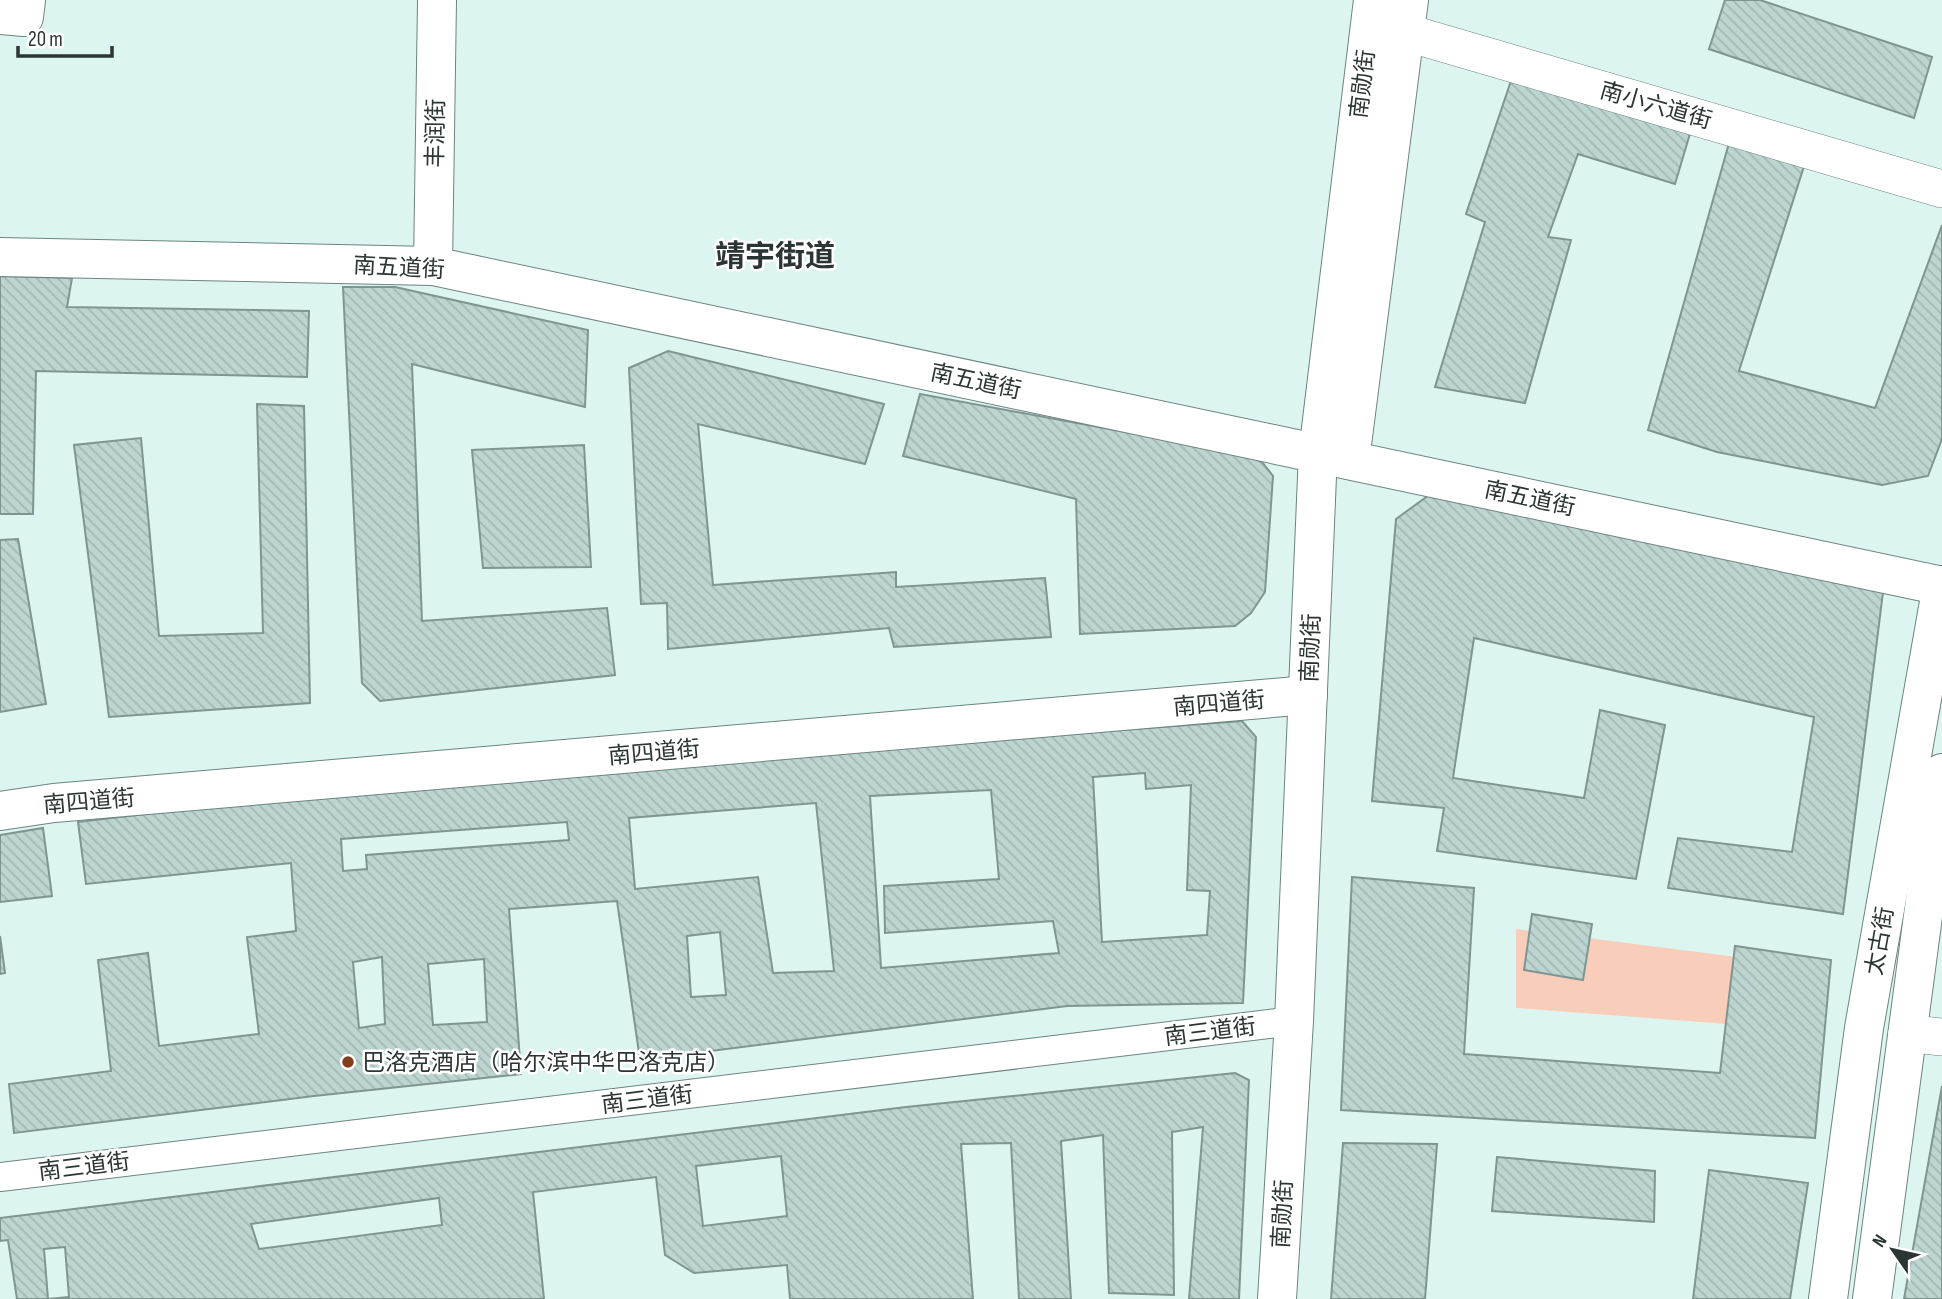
<svg xmlns="http://www.w3.org/2000/svg" width="1942" height="1299" viewBox="0 0 1942 1299" font-family="'Sofia Sans Condensed','Noto Sans SC',sans-serif">
<style>
.park{fill:#f8cdba}
.building{fill:url(#building-back-hatch);stroke:#7f9591;stroke-width:2;fill-rule:evenodd}
.lines{fill:none;stroke-linecap:round;stroke-linejoin:round}
.pedestrian-casing{stroke:#6d847f;stroke-width:30}
.minor-casing{stroke:#6d847f;stroke-width:38}
.tertiary-casing{stroke:#6d847f;stroke-width:40}
.secondary-casing{stroke:#6d847f;stroke-width:40}
.pedestrian{stroke:#fff;stroke-width:28}
.minor{stroke:#fff;stroke-width:37}
.tertiary{stroke:#fff;stroke-width:38}
.secondary{stroke:#fff;stroke-width:38}
.poi-dot{fill:#853e1c;stroke:#fff;stroke-width:2.5}
.labels{text-anchor:middle;stroke-width:5;stroke-linejoin:round;paint-order:stroke}
.street-label{font-size:23px;fill:#2b3533;stroke:#fff}
.poi-label{font-size:23px;fill:#2b3533;stroke:#fff;text-anchor:start}
.district-label{font-size:30px;font-weight:bold;fill:#2b3533;stroke:#fff}
</style>
<defs>
<pattern id="building-back-hatch" width="6" height="6" patternUnits="userSpaceOnUse" patternTransform="scale(1.75)"><rect width="6" height="6" fill="#bdd5d1"/><path d="M-1 5l2 2M0 0l6 6M5-1l2 2" fill="none" stroke="#a3b7b4"/></pattern>
</defs>
<rect width="100%" height="100%" fill="#dcf5f0"/>
<path class="park" d="M 1516,929 L 1737,957 L 1727,1024 L 1516,1008 Z"/>
<g class="building">
<path d="M 1725,0 L 1760,0 L 1932,57 L 1914,118 L 1709,49 Z"/>
<path d="M 1515,69 L 1692,127 L 1675,184 L 1578,154 L 1548,237 L 1571,240 L 1525,403 L 1435,387 L 1485,222 L 1466,214 Z"/>
<path d="M 1731,136 L 1805,163 L 1739,371 L 1875,408 L 1942,225 L 1942,439 L 1928,476 L 1882,485 L 1717,452 L 1648,430 Z"/>
<path d="M 0,276 L 72,278 L 67,307 L 309,311 L 307,377 L 36,371 L 33,514 L 0,514 Z"/>
<path d="M 343,287 L 395,287 L 588,330 L 585,407 L 412,364 L 422,621 L 607,608 L 615,675 L 380,701 L 362,683 Z"/>
<path d="M 668,351 L 884,404 L 865,464 L 698,424 L 713,585 L 896,572 L 896,587 L 1045,578 L 1051,637 L 894,647 L 889,628 L 668,649 L 667,603 L 641,604 L 629,368 Z"/>
<path d="M 920,394 L 1244,454 L 1262,462 L 1273,476 L 1265,592 L 1251,613 L 1235,626 L 1080,634 L 1076,499 L 903,456 Z"/>
<path d="M 257,404 L 304,406 L 310,703 L 109,717 L 74,445 L 141,438 L 159,636 L 263,633 Z"/>
<path d="M 584,445 L 591,567 L 483,568 L 472,450 Z"/>
<path d="M 1429,495 L 1883,592 L 1843,914 L 1668,888 L 1678,838 L 1792,852 L 1814,717 L 1474,638 L 1453,778 L 1584,798 L 1600,710 L 1665,725 L 1636,879 L 1437,851 L 1444,808 L 1372,801 L 1396,519 Z"/>
<path d="M 18,539 L 46,704 L 0,712 L 0,540 Z"/>
<path d="M 1242,721 L 1256,737 L 1243,1003 L 1067,1006 L 640,1060 L 617,901 L 509,909 L 521,1074 L 314,1096 L 14,1133 L 9,1084 L 111,1071 L 98,960 L 148,953 L 159,1046 L 259,1034 L 247,937 L 296,931 L 291,863 L 86,884 L 78,822 L 406,783 ZM 1145,773 L 1146,789 L 1191,785 L 1187,890 L 1210,891 L 1207,935 L 1102,942 L 1093,777 ZM 991,790 L 999,879 L 884,886 L 885,933 L 1053,921 L 1059,953 L 881,968 L 870,796 ZM 816,803 L 834,971 L 773,973 L 758,877 L 635,889 L 629,818 ZM 567,822 L 569,840 L 366,855 L 367,869 L 343,871 L 341,839 ZM 720,932 L 726,995 L 691,997 L 687,936 ZM 382,957 L 385,1024 L 359,1028 L 353,962 ZM 484,959 L 487,1022 L 433,1025 L 428,964 Z"/>
<path d="M 43,828 L 52,896 L 0,902 L 0,835 Z"/>
<path d="M 1352,877 L 1474,888 L 1464,1054 L 1720,1073 L 1735,946 L 1831,960 L 1815,1138 L 1341,1110 Z"/>
<path d="M 1532,914 L 1592,924 L 1583,980 L 1524,970 Z"/>
<path d="M 0,936 L 5,973 L 0,974 Z"/>
<path d="M 1235,1073 L 1249,1080 L 1239,1299 L 1189,1299 L 1203,1127 L 1172,1132 L 1174,1295 L 1109,1293 L 1103,1135 L 1061,1141 L 1071,1299 L 1019,1299 L 1011,1143 L 961,1144 L 973,1299 L 790,1299 L 787,1265 L 694,1273 L 665,1255 L 656,1177 L 533,1192 L 544,1299 L 17,1299 L 8,1240 L 0,1241 L 0,1218 L 906,1107 ZM 781,1156 L 787,1216 L 703,1226 L 696,1166 ZM 439,1198 L 442,1225 L 259,1249 L 251,1224 ZM 65,1247 L 69,1297 L 48,1299 L 44,1249 Z"/>
<path d="M 1942,1086 L 1942,1299 L 1904,1299 Z"/>
<path d="M 1343,1143 L 1437,1144 L 1425,1299 L 1331,1299 Z"/>
<path d="M 1497,1157 L 1655,1171 L 1654,1222 L 1492,1211 Z"/>
<path d="M 1709,1170 L 1808,1183 L 1790,1299 L 1693,1299 Z"/>
</g>
<g class="lines">
<g class="pedestrian-casing">
<path id="pedestrian" d="M 0,1177 L 1294,1021"/>
</g>
<g class="minor-casing">
<g id="minor">
<path d="M 1377,24 L 1942,189"/>
<path d="M 1907,1033 L 1942,1037"/>
</g>
</g>
<g class="tertiary-casing">
<g id="tertiary">
<path d="M 0,15 L 24,17 L 26,0"/>
<path d="M 0,257 L 433,266 L 1942,586"/>
<path d="M 433,266 L 437,0"/>
<path d="M 0,811 L 54,803 L 1308,695"/>
</g>
</g>
<g class="secondary-casing">
<g id="secondary">
<path d="M 1350,460 L 1409,0"/>
<path d="M 1277,1299 L 1294,1021 L 1318,453 L 1373,0"/>
<path d="M 1828,1299 L 1864,1028 L 1942,585"/>
<path d="M 1872,1299 L 1942,773"/>
</g>
</g>
<use href="#pedestrian" class="pedestrian"/>
<use href="#minor" class="minor"/>
<use href="#tertiary" class="tertiary"/>
<use href="#secondary" class="secondary"/>
</g>
<circle class="poi-dot" cx="348" cy="1062" r="7"/>
<g class="labels">
<g class="street-label">
<text transform="translate(1362 84) rotate(-83)" y="8">南勋街</text>
<text transform="translate(1656 105) rotate(16)" y="8">南小六道街</text>
<text transform="translate(435 133) rotate(-89)" y="8">丰润街</text>
<text transform="translate(399 267) rotate(3)" y="8">南五道街</text>
<text transform="translate(976 381) rotate(12)" y="8">南五道街</text>
<text transform="translate(1530 498) rotate(12)" y="8">南五道街</text>
<text transform="translate(1310 648) rotate(-88)" y="8">南勋街</text>
<text transform="translate(1219 703) rotate(-5)" y="8">南四道街</text>
<text transform="translate(654 752) rotate(-5)" y="8">南四道街</text>
<text transform="translate(89 801) rotate(-5)" y="8">南四道街</text>
<text transform="translate(1879 941) rotate(-80)" y="8">太古街</text>
<text transform="translate(1210 1031) rotate(-7)" y="8">南三道街</text>
<text transform="translate(647 1099) rotate(-7)" y="8">南三道街</text>
<text transform="translate(84 1166) rotate(-7)" y="8">南三道街</text>
<text transform="translate(1282 1214) rotate(-87)" y="8">南勋街</text>
</g>
<g class="poi-label">
<text x="362" y="1070">巴洛克酒店（哈尔滨中华巴洛克店）</text>
</g>
<g class="district-label">
<text x="775" y="266">靖宇街道</text>
</g>
</g>
<g transform="translate(1893 1250) rotate(304)" stroke="#ffffff" stroke-width="5" paint-order="stroke">
<path d="M0-5L12 26L0 18L-12 26Z" fill="#2b3533"/>
<text y="-10" font-size="19" font-weight="bold" text-anchor="middle" fill="#2b3533">N</text>
</g>
<path d="M18 46v10h94v-10" fill="none" stroke="#2b3533" stroke-width="3.5"/>
<text x="28" y="46" font-size="21" fill="#2b3533" stroke="#ffffff" stroke-width="5" paint-order="stroke">20 m</text>
</svg>
